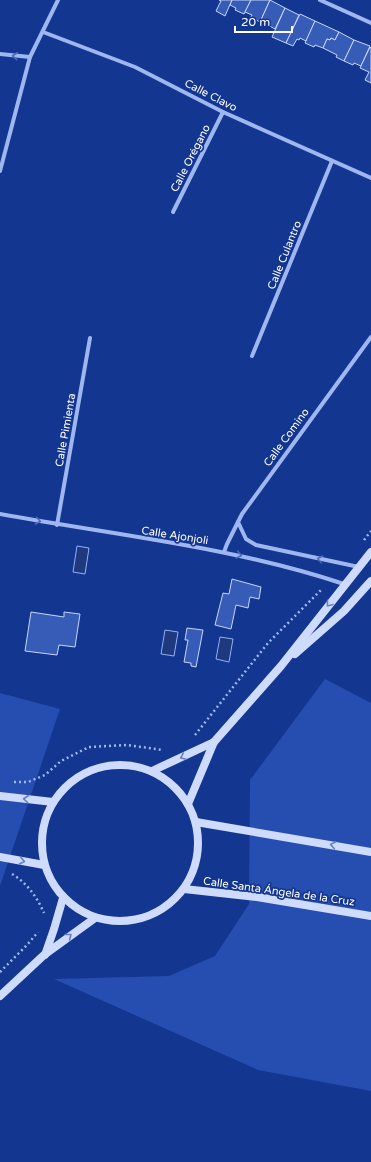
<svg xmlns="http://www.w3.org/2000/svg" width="371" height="1162" viewBox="0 0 371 1162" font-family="'Varela Round',sans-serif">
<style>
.green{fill:#254eb0}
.water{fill:#1f397e;stroke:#91b0f5}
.building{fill:#375cb8;stroke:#c6d6fc}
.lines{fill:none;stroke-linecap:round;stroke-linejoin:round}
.path{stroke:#9fb7f1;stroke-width:2.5;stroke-dasharray:2 3;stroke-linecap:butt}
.street{stroke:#9fb7f1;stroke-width:4}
.secondary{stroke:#cedbfc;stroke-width:8}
.oneway{stroke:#4b6ab7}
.oneway2{stroke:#6780c1}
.labels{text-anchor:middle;stroke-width:3.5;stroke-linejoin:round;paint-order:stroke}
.street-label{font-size:11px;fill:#fff;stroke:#133691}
</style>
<rect width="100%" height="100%" fill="#133691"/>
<g class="green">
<path d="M 325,679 L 371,703 L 371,1091 L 258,1070 L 54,979 L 169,976 L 215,956 L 249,904 L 250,780 Z"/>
<path d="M 0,693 L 60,709 L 0,886 Z"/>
</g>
<g class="water">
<path d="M 77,546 L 89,548 L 85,574 L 73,572 Z"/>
<path d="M 165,630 L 178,632 L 174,656 L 161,654 Z"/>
<path d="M 220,637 L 233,639 L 229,662 L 216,659 Z"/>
</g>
<g class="building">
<path d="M 219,0 L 232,0 L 225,16 L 216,11 L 221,1 Z"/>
<path d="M 232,0 L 251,0 L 244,14 L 235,10 L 236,8 L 230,5 Z"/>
<path d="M 251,0 L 270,0 L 260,22 L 251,17 L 252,15 L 245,12 Z"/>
<path d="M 270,0 L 285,8 L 275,29 L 266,24 L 267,23 L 261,20 Z"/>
<path d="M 285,8 L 299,15 L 286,43 L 272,37 Z"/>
<path d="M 300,14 L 315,21 L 306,41 L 300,38 L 299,40 L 297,39 L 293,46 L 286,43 Z"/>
<path d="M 315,21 L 339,32 L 335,40 L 331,38 L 330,40 L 327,39 L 323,48 L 315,45 L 314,47 L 305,43 Z"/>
<path d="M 339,32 L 354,40 L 344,61 L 336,57 L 337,55 L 323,48 L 327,39 L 330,40 L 331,38 L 335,40 Z"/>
<path d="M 354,40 L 370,46 L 361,66 L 354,63 L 353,65 L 344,61 Z"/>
<path d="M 370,47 L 371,48 L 371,83 L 365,80 L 369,72 L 360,68 Z"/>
<path d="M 232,579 L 261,587 L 259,599 L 250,597 L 248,608 L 236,605 L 231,629 L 215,625 L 223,593 L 229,594 Z"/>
<path d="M 31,612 L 64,617 L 64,612 L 80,614 L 75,647 L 59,645 L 57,655 L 25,651 Z"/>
<path d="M 187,628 L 203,630 L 196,667 L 191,666 L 191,663 L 184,662 L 188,640 L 185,640 Z"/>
</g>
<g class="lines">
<g class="path">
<path d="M 364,540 L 371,531"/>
<path d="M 195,735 L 268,643 L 321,590"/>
<path d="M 14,782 L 28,782 L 45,775 L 61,761 L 89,747 L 127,745 L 163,750"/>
<path d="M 12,874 C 27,883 37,897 44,913"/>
<path d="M 0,972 L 27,945 L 38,932"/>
</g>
<g class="street">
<path d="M 320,0 L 371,23"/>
<path d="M 43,32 L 135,67 L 223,112 L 371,178"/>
<path d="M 0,54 L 30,57"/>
<path d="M 0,171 L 30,57 L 58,0"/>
<path d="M 173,212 L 223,112"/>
<path d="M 252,356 L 332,161"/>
<path d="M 0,514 C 115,535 233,547 344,584"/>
<path d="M 238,522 L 246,539 L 256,545 L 359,567"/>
<path d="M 57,525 L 90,338"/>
<path d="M 224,552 L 227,544 L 242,514 L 371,337"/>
</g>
<g class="secondary">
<path d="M 295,654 L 344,611 L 371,581"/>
<circle cx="120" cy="843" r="78"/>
<path d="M 152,771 L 214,742"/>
<path d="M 0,796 L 53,802"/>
<path d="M 188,804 L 214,742 L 281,666 L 371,552"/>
<path d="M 196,822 L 371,852"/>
<path d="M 0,857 L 44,865"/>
<path d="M 184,889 L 257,897 L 371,916"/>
<path d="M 45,955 L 54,929 L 63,898"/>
<path d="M 0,996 L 44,955 L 95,918"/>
</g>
</g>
<defs><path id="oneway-chevron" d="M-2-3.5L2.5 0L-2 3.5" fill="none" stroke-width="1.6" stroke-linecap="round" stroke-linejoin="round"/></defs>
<g class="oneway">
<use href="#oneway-chevron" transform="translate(15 56) rotate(-174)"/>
<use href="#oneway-chevron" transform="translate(38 521) rotate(11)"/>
<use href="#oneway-chevron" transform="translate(239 555) rotate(13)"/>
<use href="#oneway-chevron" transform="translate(320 559) rotate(-168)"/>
</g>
<g class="oneway2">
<use href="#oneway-chevron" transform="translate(329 604) rotate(128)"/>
<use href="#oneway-chevron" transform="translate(183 757) rotate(155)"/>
<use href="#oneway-chevron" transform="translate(26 799) rotate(-174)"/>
<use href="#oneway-chevron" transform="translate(333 845) rotate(-170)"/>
<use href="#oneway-chevron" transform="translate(22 861) rotate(11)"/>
<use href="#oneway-chevron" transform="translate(69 936) rotate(-38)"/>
</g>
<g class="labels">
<g class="street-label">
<text transform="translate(211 95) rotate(27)" y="4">Calle Clavo</text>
<text transform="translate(190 158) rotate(-63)" y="4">Calle Orégano</text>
<text transform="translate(284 255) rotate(-68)" y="4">Calle Culantro</text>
<text transform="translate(65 430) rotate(-80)" y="4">Calle Pimienta</text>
<text transform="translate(286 437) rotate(-54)" y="4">Calle Comino</text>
<text transform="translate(175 535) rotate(9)" y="4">Calle Ajonjoli</text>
<text transform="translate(279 891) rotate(8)" y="4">Calle Santa Ángela de la Cruz</text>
</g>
</g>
<path d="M235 26v6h57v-6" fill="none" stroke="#ffffff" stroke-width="2"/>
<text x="241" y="26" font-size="12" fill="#ffffff" stroke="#133691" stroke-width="3" paint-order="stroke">20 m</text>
</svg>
